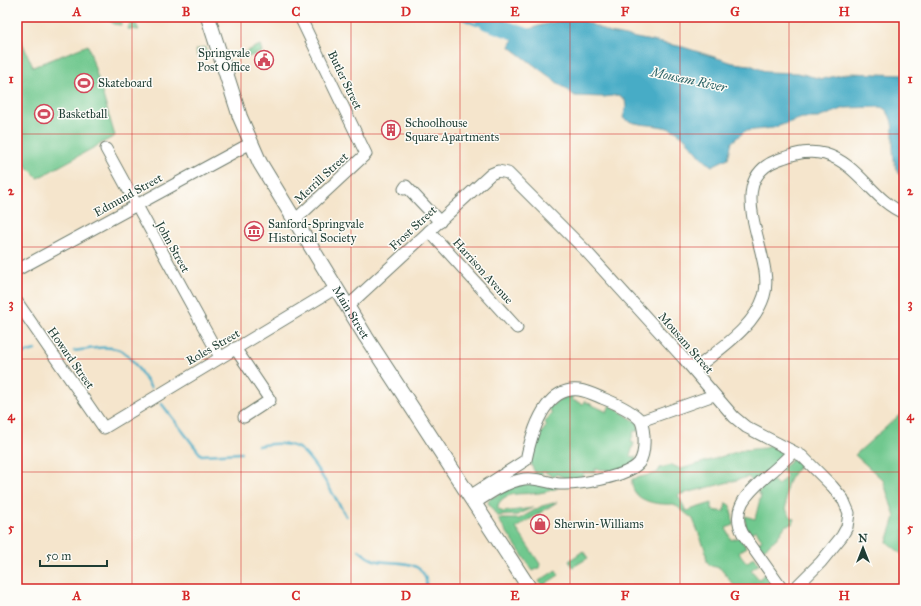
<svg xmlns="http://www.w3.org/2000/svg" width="921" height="606" viewBox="0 0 921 606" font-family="'IM FELL Great Primer',serif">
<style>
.green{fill:#70c88e;stroke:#488261}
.water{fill:#47acc6;stroke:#33747d}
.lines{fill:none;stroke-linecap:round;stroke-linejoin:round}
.stream{stroke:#47acc6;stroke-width:2.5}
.river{stroke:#47acc6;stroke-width:16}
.minor-casing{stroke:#6a7869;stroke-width:13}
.major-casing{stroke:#6a7869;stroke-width:16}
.minor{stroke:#fff;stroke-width:11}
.major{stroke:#fff;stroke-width:14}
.grid{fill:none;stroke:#d62828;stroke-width:1;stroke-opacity:0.55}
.labels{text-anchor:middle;stroke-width:3;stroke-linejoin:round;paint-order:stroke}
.poi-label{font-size:12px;fill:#1f3d34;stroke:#fdfcf7;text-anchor:start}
.street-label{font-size:12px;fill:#1f3d34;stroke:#fdfcf7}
.water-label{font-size:13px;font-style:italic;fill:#2d6467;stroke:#fdfcf7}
.neatline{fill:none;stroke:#d62828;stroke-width:1.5}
.grid-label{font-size:13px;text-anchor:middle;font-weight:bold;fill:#d62828}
</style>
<rect width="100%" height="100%" fill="#fdfcf7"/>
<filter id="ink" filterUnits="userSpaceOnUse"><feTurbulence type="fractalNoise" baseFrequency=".025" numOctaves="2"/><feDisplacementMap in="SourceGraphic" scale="8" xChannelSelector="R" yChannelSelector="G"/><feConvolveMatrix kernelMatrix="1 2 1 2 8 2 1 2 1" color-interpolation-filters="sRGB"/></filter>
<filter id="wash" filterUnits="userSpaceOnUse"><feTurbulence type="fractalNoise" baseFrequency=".012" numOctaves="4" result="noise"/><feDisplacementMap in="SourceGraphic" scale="16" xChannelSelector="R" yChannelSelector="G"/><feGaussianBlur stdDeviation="0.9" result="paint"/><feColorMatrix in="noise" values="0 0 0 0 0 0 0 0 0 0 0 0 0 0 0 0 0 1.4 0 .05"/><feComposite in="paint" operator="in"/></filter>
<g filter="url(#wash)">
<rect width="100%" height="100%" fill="#f5e5cc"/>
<g class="green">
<path d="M 112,17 L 123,19 L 121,25 L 113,24 L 109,20 Z"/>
<path d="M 130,22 L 136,24 L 139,30 L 128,29 Z"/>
<path d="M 17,31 L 33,67 L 88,45 L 115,136 L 38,178 L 17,157 L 17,81 L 20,78 L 17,73 Z"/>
<path d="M 260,45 L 262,52 L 245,58 L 243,53 Z"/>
<path d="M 205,47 L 207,53 L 197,56 L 196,50 Z"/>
<path d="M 572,394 L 572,400 L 583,404 L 584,401 L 607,412 L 610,405 L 638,423 L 639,431 L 634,431 L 631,442 L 634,443 L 630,456 L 636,457 L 635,463 L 610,474 L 610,470 L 608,470 L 595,469 L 595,473 L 583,473 L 583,480 L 567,479 L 556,474 L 554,477 L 543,471 L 541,476 L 536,475 L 530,462 L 537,434 L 540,435 L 547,425 L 544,423 L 552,413 L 548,409 L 556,402 Z"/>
<path d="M 904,411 L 904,556 L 887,542 L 895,517 L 883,480 L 855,455 Z"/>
<path d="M 768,445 L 781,451 C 782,463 763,474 755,482 L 752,482 L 749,477 L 678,495 L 686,511 L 712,503 L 712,510 L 724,512 L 726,503 L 730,505 L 734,525 L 726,528 L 731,540 L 739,537 L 746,547 L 739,553 L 747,563 L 753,557 L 759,564 L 751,570 L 759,579 L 765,574 L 776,589 L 737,589 L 720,568 L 711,566 L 707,562 L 705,549 L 693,519 L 674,504 C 657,505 630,502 632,479 L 657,473 L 660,468 L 672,465 L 681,469 L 743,450 L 765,448 Z"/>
<path d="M 793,459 L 799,460 L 802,463 C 793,474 785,482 786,496 C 786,509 784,510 794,519 L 792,524 L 786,525 L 777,538 L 760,552 L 757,544 L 762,540 L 756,530 L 749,534 L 746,531 L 745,516 L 755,519 L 761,495 L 757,493 L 771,479 L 778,485 L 787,476 L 781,469 Z"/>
<path d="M 524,482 L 558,488 C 552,490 546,492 539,493 C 525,495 505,490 498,505 L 498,509 L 503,512 L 533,508 L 517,515 L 497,516 L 488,503 L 489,499 Z"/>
<path d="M 557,502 L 516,528 L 540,564 L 539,568 L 533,571 L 498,519 L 519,519 L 542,506 Z"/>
<path d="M 583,551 L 588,558 L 573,567 L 569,561 Z"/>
<path d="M 556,570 L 559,575 L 542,586 L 539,581 Z"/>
</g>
<path class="water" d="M 578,18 L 610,33 L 683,47 L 733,63 L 750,65 L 767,72 L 798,73 L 822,79 L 850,73 L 904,75 L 904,180 C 884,160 900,131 888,113 C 887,110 883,108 881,107 L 845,108 L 818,118 L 802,118 L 773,128 L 745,131 L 732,142 L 728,158 L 712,166 C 696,156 689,136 671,129 C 658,124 632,126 623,118 L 626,107 L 625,100 L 619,95 L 604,97 L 575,96 L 510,47 C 511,45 512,40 514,38 C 524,27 562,20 578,18 Z"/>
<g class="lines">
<g class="stream">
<path d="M 459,17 L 477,25 L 487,22"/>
<path d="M 74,351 C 88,349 105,345 120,350 C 128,352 146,380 151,388"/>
<path d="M 17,355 L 35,350"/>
<path d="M 161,403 L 201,455 L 241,453"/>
<path d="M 258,446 C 271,443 285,442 298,448 C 312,455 337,501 346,516"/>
<path d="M 359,550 C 365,555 370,560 378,561 C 393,564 418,559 425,577 C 427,580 426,585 426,589"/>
</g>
<path class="river" d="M 482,17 L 487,22 L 541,41"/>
</g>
</g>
<g filter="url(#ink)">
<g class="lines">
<g class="minor-casing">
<g id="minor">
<path d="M 106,149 L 220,357"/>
<path d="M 404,189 L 406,186 L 440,222"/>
<path d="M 294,221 L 366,154 L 300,17"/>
<path d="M 429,231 L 517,328"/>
<path d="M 17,270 L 251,143"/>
<path d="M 17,302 L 104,428 L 336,288"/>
<path d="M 347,307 L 491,174 L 498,171 L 508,173 L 585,250 L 684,359 L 734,417 L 746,427 L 802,456 L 832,486 L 843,499 L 849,513 L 847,527 L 842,536 L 821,562 L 794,589"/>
<path d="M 235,348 L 270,400 L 244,417"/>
<path d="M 694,370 C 719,349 754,328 764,296 C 777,256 716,178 783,158 C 797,153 810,150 825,154 C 859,164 873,201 904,213"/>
<path d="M 641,421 L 714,395"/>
<path d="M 470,496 L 526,460 C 531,436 544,386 579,390 C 587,391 595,395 602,398 C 615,403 632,410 641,421 C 645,432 646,453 639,463 C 627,477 578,485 560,484 C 548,483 536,477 524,479 C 506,482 490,493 475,503"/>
<path d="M 782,589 L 743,534 C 729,508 750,491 768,475 C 777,468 785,460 793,452"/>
</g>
</g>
<g class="major-casing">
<g id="major">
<path id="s1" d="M 208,17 L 240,117 L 260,163 L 366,337 L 530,589"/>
</g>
</g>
<use href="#minor" class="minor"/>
<use href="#major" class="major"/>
</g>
</g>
<path class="grid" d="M 132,17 L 132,589M 241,17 L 241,589M 351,17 L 351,589M 460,17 L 460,589M 570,17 L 570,589M 680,17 L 680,589M 789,17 L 789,589M 17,134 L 904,134M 17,247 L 904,247M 17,359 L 904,359M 17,472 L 904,472"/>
<defs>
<g id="civic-ring" transform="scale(1)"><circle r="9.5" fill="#fdfcf7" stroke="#d1495b" stroke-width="1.5"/><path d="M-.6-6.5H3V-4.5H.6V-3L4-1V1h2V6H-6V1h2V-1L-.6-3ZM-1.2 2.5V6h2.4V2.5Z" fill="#d1495b"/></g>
<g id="stadium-ring" transform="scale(1)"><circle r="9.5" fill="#fdfcf7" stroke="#d1495b" stroke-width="1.5"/><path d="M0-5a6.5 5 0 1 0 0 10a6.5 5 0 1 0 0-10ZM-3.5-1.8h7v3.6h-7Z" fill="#d1495b"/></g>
<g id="building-ring" transform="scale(1)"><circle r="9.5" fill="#fdfcf7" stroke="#d1495b" stroke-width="1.5"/><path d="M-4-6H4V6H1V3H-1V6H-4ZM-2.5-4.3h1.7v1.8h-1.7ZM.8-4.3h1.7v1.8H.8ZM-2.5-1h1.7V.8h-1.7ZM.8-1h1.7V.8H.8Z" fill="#d1495b"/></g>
<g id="museum-ring" transform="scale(1)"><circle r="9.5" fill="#fdfcf7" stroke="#d1495b" stroke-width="1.5"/><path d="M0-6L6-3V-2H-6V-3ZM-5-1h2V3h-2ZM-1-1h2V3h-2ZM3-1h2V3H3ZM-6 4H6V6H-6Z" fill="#d1495b"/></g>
<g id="shop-ring" transform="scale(1)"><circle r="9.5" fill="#fdfcf7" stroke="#d1495b" stroke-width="1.5"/><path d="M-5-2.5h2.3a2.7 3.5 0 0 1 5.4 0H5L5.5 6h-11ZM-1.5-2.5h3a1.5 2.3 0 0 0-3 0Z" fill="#d1495b"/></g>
</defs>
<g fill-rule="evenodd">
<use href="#civic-ring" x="264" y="60"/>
<use href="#stadium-ring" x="84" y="83"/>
<use href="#stadium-ring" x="44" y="114"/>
<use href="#building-ring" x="391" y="130"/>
<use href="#museum-ring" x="254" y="231"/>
<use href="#shop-ring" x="540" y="524"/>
</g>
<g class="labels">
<g class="poi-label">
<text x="250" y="57" text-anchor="end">Springvale<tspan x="250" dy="14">Post Office</tspan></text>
<text x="98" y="87">Skateboard</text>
<text x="58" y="118">Basketball</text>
<text x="405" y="127">Schoolhouse<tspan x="405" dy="14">Square Apartments</tspan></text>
<text x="268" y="228">Sanford-Springvale<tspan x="268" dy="14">Historical Society</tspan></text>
<text x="554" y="528">Sherwin-Williams</text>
</g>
<g class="street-label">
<text transform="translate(345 80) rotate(64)" y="4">Butler Street</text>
<text transform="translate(321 178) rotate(-43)" y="4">Merrill Street</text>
<text transform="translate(128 195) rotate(-29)" y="4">Edmund Street</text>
<text transform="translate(413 228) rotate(-43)" y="4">Frost Street</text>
<text transform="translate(173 247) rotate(61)" y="4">John Street</text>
<text transform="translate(483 271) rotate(48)" y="4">Harrison Avenue</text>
<text dy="4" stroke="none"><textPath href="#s1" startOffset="330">Main Street</textPath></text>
<text transform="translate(686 343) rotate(49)" y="4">Mousam Street</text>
<text transform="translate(213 347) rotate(-30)" y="4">Roles Street</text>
<text transform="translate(71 358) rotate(55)" y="4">Howard Street</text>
</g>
<g class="water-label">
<text transform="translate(689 79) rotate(12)" y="5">Mousam River</text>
</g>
</g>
<rect width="921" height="606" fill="none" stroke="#fdfcf7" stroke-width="44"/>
<g transform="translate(863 548)" stroke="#fdfcf7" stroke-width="3" paint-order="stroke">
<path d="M0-3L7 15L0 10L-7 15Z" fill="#1f3d34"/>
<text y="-6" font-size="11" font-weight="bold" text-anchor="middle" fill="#1f3d34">N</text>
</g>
<path d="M40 560v6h67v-6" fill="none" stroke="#1f3d34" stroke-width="2"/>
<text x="46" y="560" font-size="12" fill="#1f3d34" stroke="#fdfcf7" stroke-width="3" paint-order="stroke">50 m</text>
<rect x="22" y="22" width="877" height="562" class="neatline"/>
<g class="grid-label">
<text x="77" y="16">A</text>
<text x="186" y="16">B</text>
<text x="296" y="16">C</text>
<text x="406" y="16">D</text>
<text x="515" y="16">E</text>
<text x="625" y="16">F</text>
<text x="735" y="16">G</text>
<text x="844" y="16">H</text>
<text x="11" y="83">1</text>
<text x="910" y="83">1</text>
<text x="11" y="195">2</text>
<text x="910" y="195">2</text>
<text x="11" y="308">3</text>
<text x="910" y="308">3</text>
<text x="11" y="420">4</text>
<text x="910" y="420">4</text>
<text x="11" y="532">5</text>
<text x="910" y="532">5</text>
<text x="77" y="600">A</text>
<text x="186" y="600">B</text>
<text x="296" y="600">C</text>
<text x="406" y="600">D</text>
<text x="515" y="600">E</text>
<text x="625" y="600">F</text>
<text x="735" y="600">G</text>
<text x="844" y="600">H</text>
</g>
</svg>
